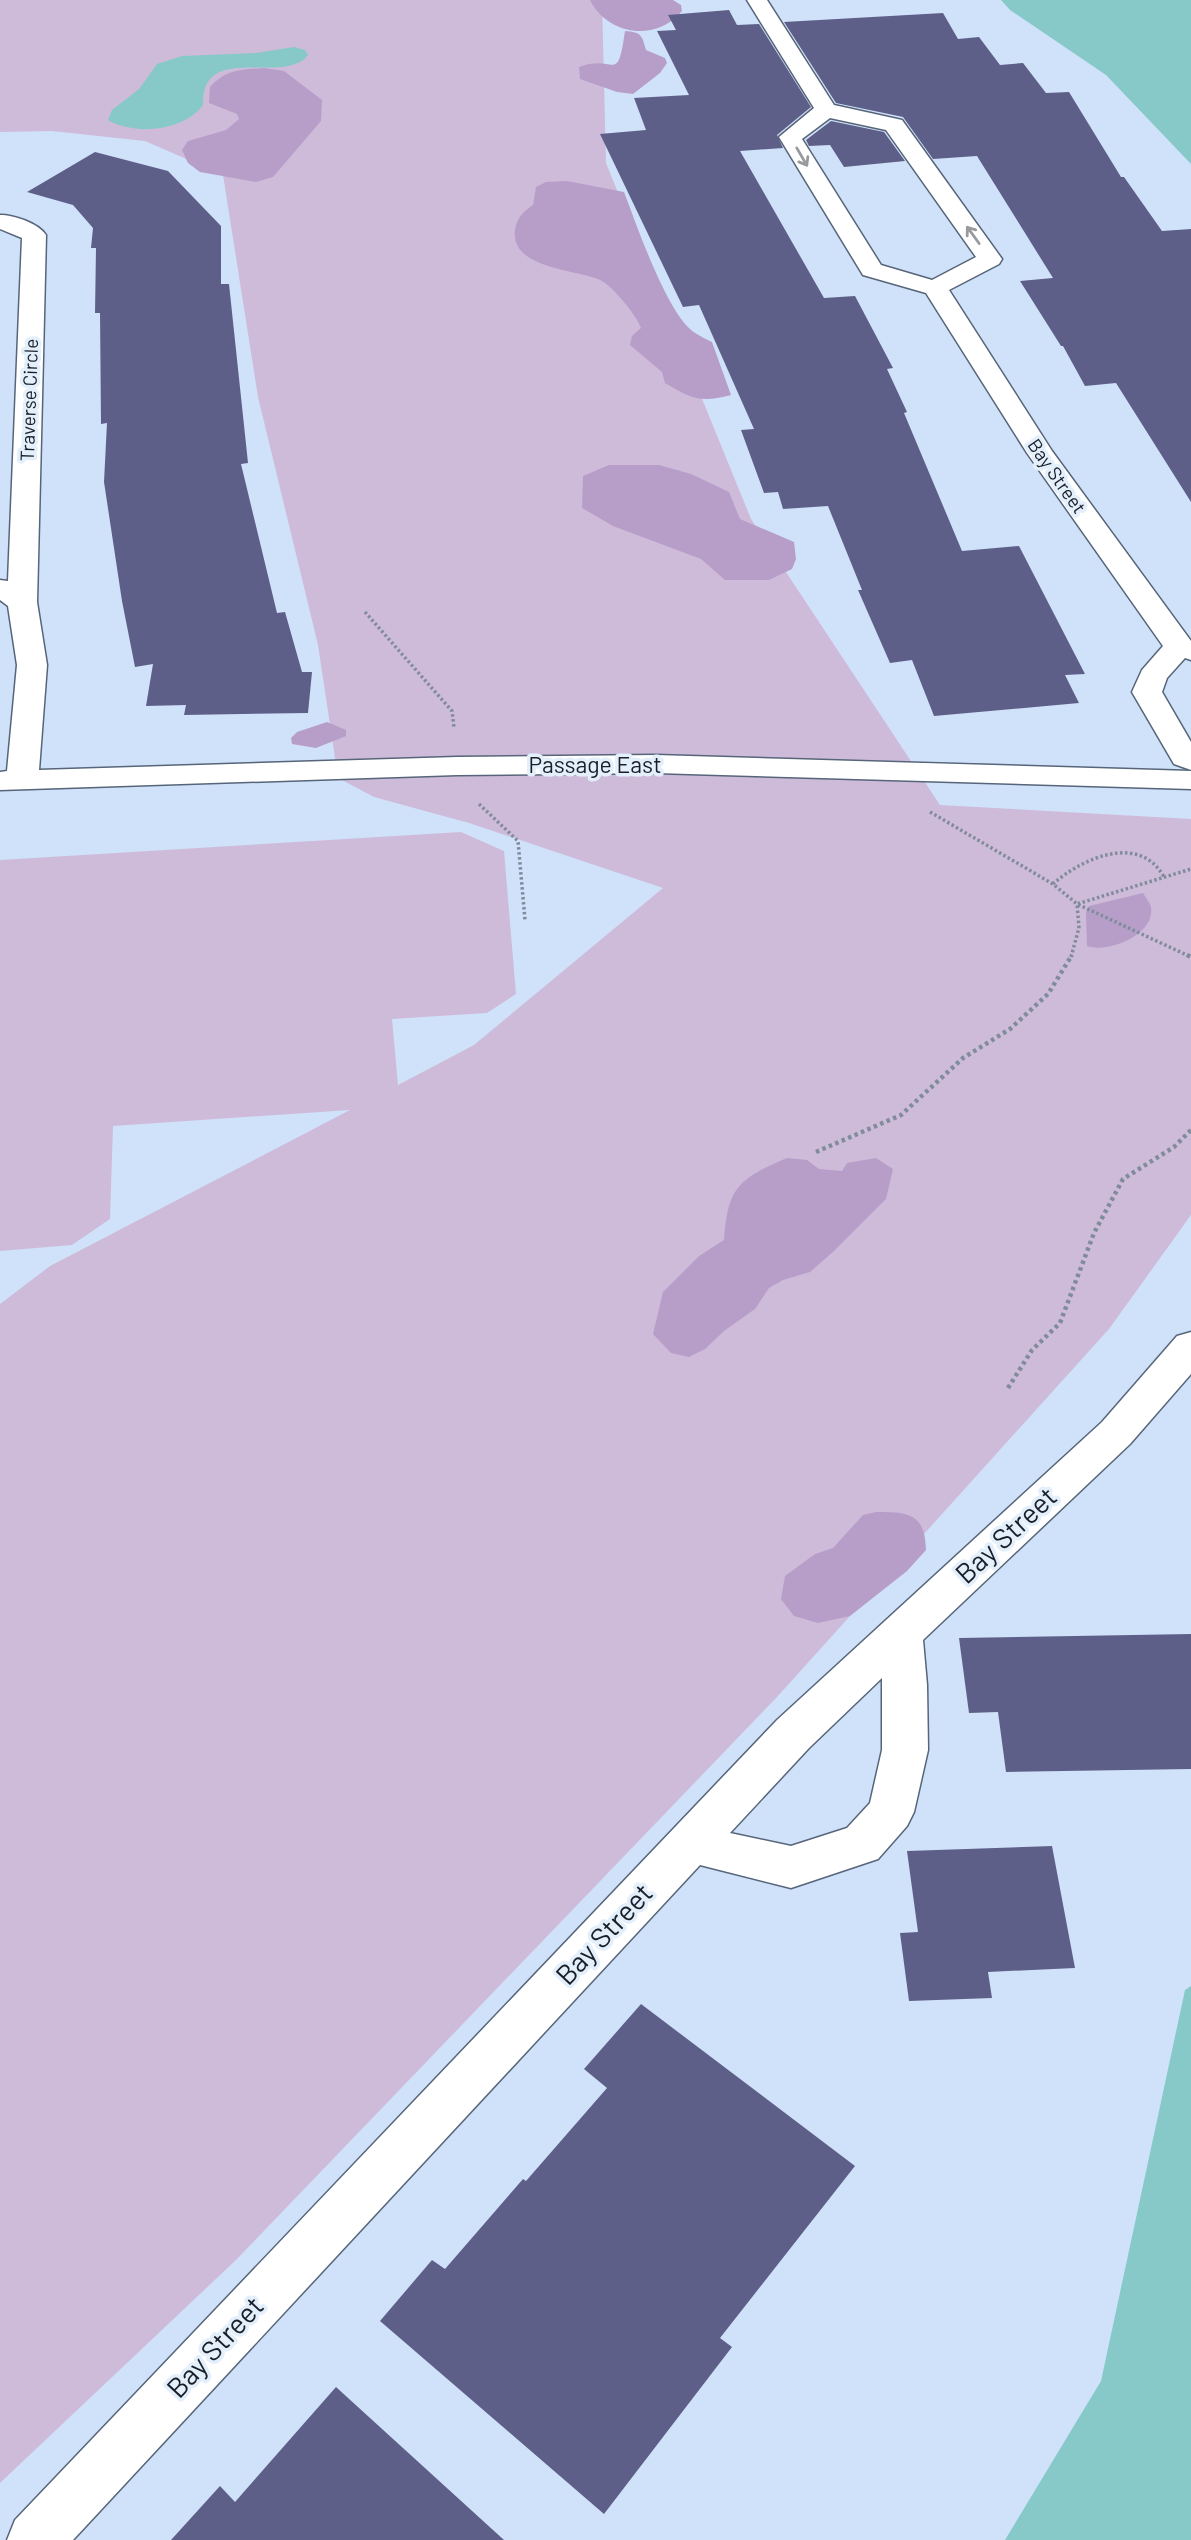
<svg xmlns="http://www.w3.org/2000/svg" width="1191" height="2540" viewBox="0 0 1191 2540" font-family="Barlow,sans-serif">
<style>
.green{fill:#cebbda}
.forest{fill:#b79ec9}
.water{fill:#87c9c9}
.building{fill:#5e5f89}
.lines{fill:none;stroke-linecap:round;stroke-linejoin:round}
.minor-casing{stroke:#566579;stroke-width:3}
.path-far1{stroke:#808c9d;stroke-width:3.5;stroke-dasharray:2.5 2.5;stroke-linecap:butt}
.path{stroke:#808c9d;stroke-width:4.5;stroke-dasharray:3.5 3.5;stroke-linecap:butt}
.minor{fill:#fff;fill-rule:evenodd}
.oneway{stroke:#989a9e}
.labels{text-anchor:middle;stroke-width:7;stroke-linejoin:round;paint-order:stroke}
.far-street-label{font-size:19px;fill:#191f28;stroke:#e4effc}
.street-label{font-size:23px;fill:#191f28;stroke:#e4effc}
.near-street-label{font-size:28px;fill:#191f28;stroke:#e4effc}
</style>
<rect width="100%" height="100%" fill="#d0e2f9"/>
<path class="green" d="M 0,0 L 602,0 L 606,163 L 751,519 L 940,805 L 1191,819 L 1191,1215 L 1109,1329 L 777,1697 L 236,2260 L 0,2483 L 0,1304 L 50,1266 L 350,1110 L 113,1126 L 110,1219 L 72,1245 L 0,1251 L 0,860 L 461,832 L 504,851 L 516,994 L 487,1013 L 392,1019 L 398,1085 L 474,1045 L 663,888 L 469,823 L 374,797 L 338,778 L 318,645 L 258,397 L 223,175 L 145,141 L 52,131 L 0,132 Z"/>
<g class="forest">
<path d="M 590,0 L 673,0 L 681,5 L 682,11 C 657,42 608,36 590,0 Z"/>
<path d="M 625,31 C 642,32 642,36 646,50 L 665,58 L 667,63 L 660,73 L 633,94 L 617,92 L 580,79 L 579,67 C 615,53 617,87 625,31 Z"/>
<path d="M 264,68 L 284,71 L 322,100 L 321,121 L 273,177 L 256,182 L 200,172 L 188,163 L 182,150 L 188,141 L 226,130 L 239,119 L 237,114 L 209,103 L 210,87 C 227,69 240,70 264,68 Z"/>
<path d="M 567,181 L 624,192 C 637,226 664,304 689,328 C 695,334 704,338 712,342 L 731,395 C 700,403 692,399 665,383 L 662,372 L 630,345 L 632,336 L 641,328 C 637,316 612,285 600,280 C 576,269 510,269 515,230 C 517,217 523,212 533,205 L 536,187 L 546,182 Z"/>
<path d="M 609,465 L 659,465 L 691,474 L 729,492 L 740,519 L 794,542 L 796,559 L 792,569 L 769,580 L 725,580 L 701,559 L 613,526 L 582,508 L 583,476 Z"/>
<path d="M 327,722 L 346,730 L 346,736 L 316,748 L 292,744 L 291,738 L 297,732 Z"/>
<path d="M 1143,893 C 1147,900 1153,905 1151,914 C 1148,937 1107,953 1087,946 L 1086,912 L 1089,906 Z"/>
<path d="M 787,1158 L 807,1160 L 819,1169 L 842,1171 L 847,1163 L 876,1158 L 893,1169 L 886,1199 L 834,1251 L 810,1272 L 783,1280 L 769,1288 L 755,1309 L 724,1331 L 705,1349 L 689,1357 L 671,1353 L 653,1334 L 663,1292 L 699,1256 L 724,1240 C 728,1186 739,1179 787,1158 Z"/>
<path d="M 876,1512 C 908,1512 925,1513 926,1550 L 907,1571 L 850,1616 L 818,1623 L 794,1616 L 781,1599 L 785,1576 L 815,1554 L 833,1548 L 863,1515 Z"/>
</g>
<g class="water">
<path d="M 1001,0 L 1191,0 L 1191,164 L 1106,75 L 1010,10 Z"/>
<path d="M 294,47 L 305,50 L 308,55 C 285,86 201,41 203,105 C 184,131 135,136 108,120 L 112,110 L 139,89 L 157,64 L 182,56 L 256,53 Z"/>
<path d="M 1191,1986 L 1191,2540 L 1005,2540 L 1101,2381 L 1185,1990 Z"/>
</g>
<g class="building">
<path d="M 729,10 L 737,25 L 759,24 L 811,107 L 777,135 L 783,148 L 740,151 L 824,298 L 855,296 L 893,368 L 887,369 L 907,412 L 904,413 L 962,551 L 1019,546 L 1085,674 L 1065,675 L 1079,703 L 934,716 L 912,660 L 890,663 L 858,590 L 862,590 L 828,506 L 783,509 L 778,492 L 764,493 L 741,430 L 754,429 L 699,305 L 683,307 L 600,134 L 646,130 L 634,98 L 689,95 L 657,31 L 676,30 L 668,15 Z"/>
<path d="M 943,13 L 958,39 L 979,37 L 1000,65 L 1023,63 L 1046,93 L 1069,92 L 1121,177 L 1124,177 L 1162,231 L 1191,229 L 1191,502 L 1116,383 L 1085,386 L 1063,346 L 1061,346 L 1020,281 L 1053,278 L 977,156 L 933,159 L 903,117 L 836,103 L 784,22 Z"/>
<path d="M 831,121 L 884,132 L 905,161 L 844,167 L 830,145 L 809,146 L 806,140 Z"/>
<path d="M 95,152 L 168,171 L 221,226 L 221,284 L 229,284 L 248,463 L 241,464 L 277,613 L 285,612 L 302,672 L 312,672 L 308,713 L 184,715 L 186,705 L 146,706 L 153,664 L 135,667 L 122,601 L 104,482 L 107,423 L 101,424 L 100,313 L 95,313 L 96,248 L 91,248 L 93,228 L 73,205 L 27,192 Z"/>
<path d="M 1191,1634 L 1191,1769 L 1006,1772 L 998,1712 L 969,1713 L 959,1638 Z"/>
<path d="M 1052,1846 L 1075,1968 L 988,1972 L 992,1998 L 909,2001 L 900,1933 L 918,1932 L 907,1851 Z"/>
<path d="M 641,2004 L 855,2166 L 720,2338 L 732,2347 L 604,2514 L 380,2321 L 432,2260 L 445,2269 L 523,2179 L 526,2181 L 607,2088 L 584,2069 Z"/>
<path d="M 336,2387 L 504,2540 L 171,2540 L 220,2486 L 235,2502 Z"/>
</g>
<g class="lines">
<g class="minor-casing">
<g id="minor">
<path d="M 747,0 L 767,0 L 834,105 L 902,120 L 1002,259 L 999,264 L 949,290 L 1052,451 L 1191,641 L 1191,660 L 1185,658 L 1167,678 L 1162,692 L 1191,742 L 1191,770 L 1174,764 L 1132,692 L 1142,670 L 1163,646 L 1027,453 L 926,293 L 863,275 L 779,137 L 814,108 ZM 830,118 L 886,130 L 976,257 L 932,280 L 881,265 L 802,139 Z"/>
<path d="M 0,215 C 14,215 38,223 46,235 L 37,602 L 47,665 L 39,770 L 457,757 L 656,755 L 1191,771 L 1191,789 L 656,773 L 457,775 L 0,790 L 0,772 L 7,771 L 17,665 L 8,606 L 0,600 L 0,580 L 8,581 L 22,238 L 0,229 Z"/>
<path d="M 1191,1332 L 1191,1374 L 1130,1444 L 923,1640 L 927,1685 L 928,1750 L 914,1812 L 907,1826 L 878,1859 L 791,1888 L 700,1865 L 73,2540 L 7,2540 L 15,2520 L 777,1720 L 1102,1422 L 1177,1336 ZM 882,1678 L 882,1750 L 870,1803 L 847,1828 L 791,1846 L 730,1833 L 809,1748 Z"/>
</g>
</g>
<g class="path-far1">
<path d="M 365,612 L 452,711 L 454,728"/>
<path d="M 479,804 L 518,841 L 525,920"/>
<path d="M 930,812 L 1053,884 L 1077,904 L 1191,957"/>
<path d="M 1053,884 C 1081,859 1139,832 1164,877"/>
<path d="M 1071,957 L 1079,928 L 1077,904 L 1191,869"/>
</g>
<g class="path">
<path d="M 1187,955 L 1191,957"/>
<path d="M 816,1152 L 901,1115 L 963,1058 L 1010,1029 L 1048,994 L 1072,955"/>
<path d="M 1008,1388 L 1032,1350 L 1060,1323 L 1094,1233 L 1123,1179 L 1174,1147 L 1191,1130"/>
</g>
<use href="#minor" class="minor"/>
</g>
<defs><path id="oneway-shaft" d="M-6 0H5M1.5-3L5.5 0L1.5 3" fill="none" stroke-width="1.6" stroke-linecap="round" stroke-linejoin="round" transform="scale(1.75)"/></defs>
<g class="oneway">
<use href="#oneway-shaft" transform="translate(802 157) rotate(60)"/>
<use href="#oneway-shaft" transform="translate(973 235) rotate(-126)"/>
</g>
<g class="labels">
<g class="far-street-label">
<text transform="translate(29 400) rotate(-88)" y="7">Traverse Circle</text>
<text transform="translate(1057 476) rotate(55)" y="7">Bay Street</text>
</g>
<g class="street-label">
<text x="595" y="773">Passage East</text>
</g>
<g class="near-street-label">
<text transform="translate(1006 1535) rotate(-43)" y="10">Bay Street</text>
<text transform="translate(604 1934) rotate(-47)" y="10">Bay Street</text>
<text transform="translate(215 2347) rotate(-47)" y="10">Bay Street</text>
</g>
</g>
</svg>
